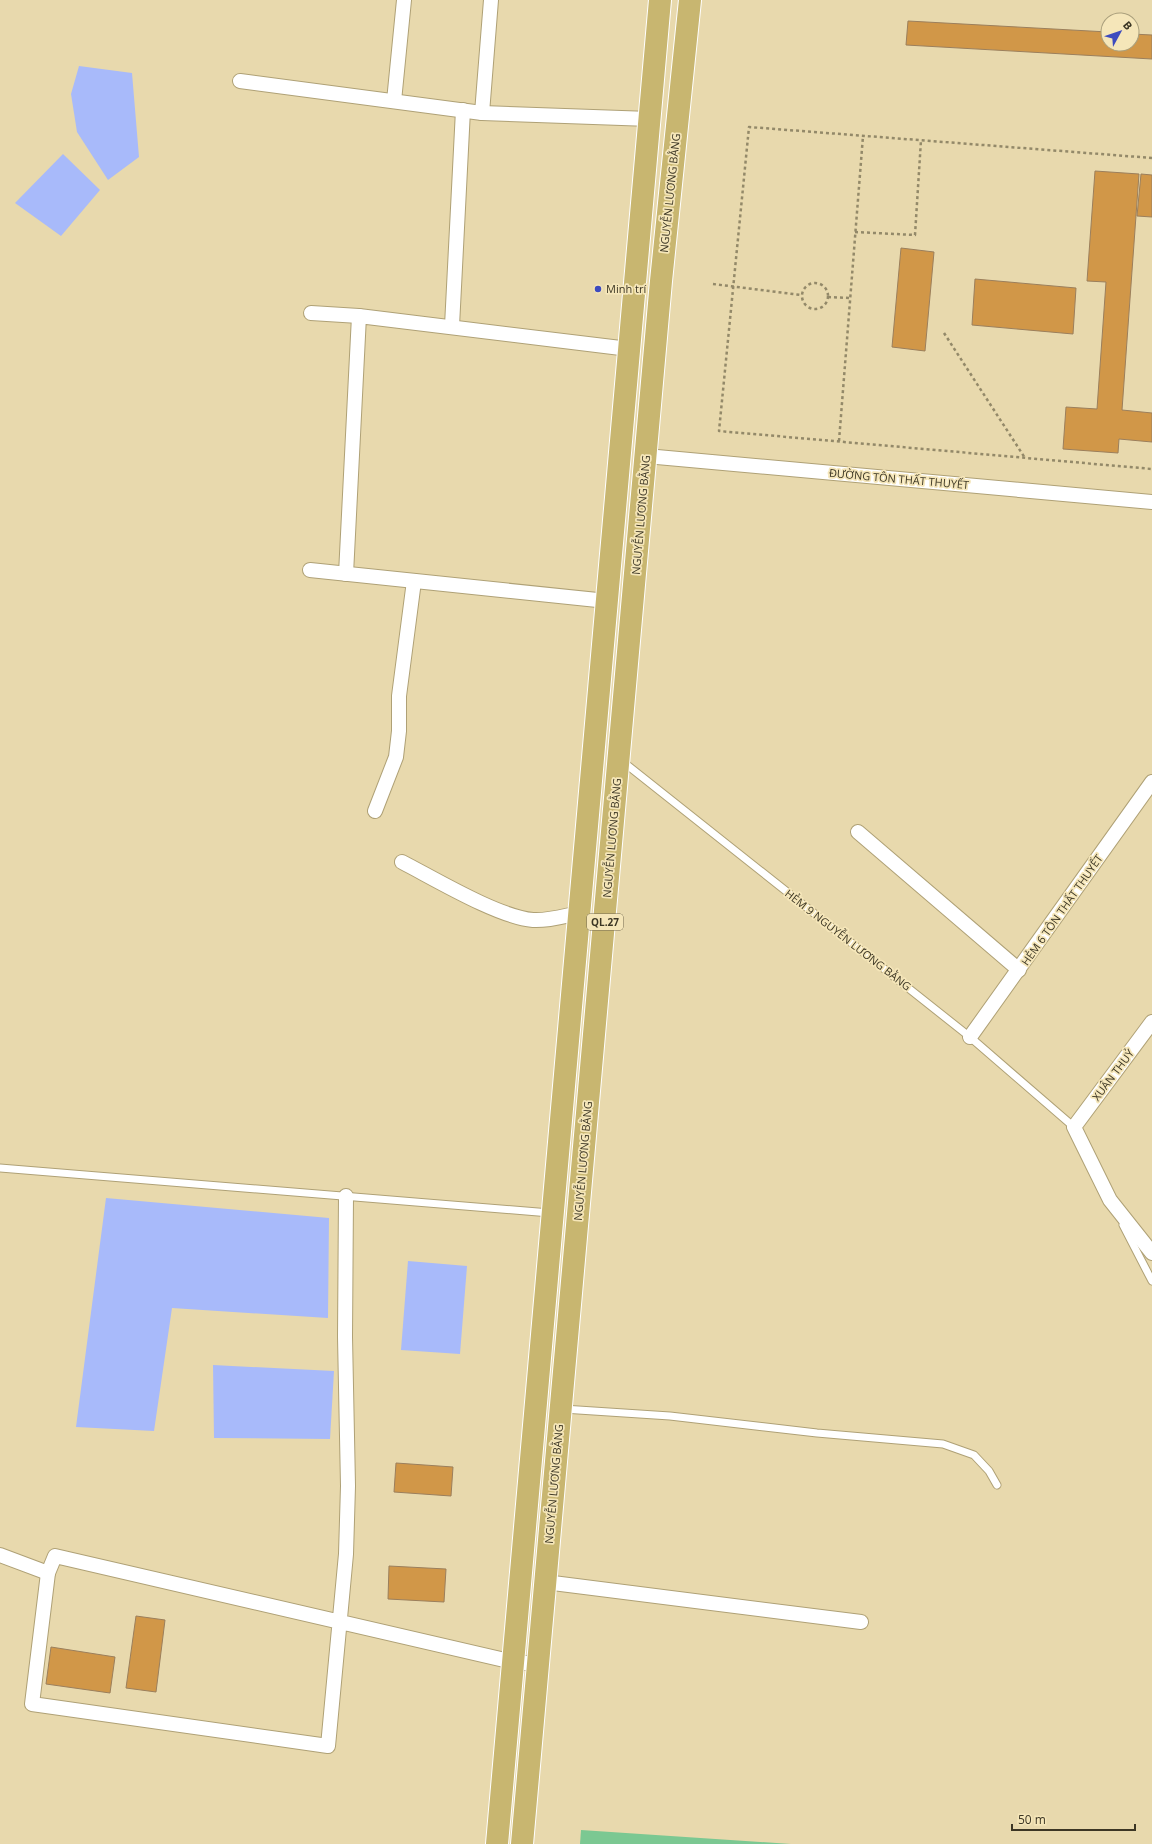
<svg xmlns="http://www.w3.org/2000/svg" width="1152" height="1844" viewBox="0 0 1152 1844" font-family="'Open Sans',sans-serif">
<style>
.green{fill:#7bc892}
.water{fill:#a8bafa}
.building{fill:#d19748;stroke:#9b7f5c}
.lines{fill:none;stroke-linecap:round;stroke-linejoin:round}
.lane-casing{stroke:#afa176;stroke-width:9}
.street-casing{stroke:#afa176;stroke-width:16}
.primary-casing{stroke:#fff;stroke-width:24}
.path{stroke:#938969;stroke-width:2.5;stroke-dasharray:3 3;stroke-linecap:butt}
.lane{stroke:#fff;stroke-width:7}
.street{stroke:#fff;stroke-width:14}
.primary{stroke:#c8b670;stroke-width:22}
.poi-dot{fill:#3d4bbe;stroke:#f5e6b9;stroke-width:1.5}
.labels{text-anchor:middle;stroke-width:3.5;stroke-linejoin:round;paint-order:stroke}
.shield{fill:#f5e6b9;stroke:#746b51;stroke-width:1}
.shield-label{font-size:10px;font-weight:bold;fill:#3c3624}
.street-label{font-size:11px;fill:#3c3624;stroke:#f5e6b9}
.poi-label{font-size:11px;fill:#3c3624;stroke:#f5e6b9;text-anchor:start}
</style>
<rect width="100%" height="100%" fill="#e8d9ad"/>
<path class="green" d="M 581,1830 L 791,1844 L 580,1844 Z"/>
<g class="water">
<path d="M 79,66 L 132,73 L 139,157 L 108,180 L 77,132 L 71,94 Z"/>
<path d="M 63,154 L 100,190 L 61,236 L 15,203 Z"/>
<path d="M 106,1198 L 329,1218 L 328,1318 L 172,1308 L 154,1431 L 76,1427 Z"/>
<path d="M 408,1261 L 467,1266 L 460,1354 L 401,1350 Z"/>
<path d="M 213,1365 L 334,1371 L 330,1439 L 214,1438 Z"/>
</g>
<g class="building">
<path d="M 908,21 L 1108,32 L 1108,44 L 1132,44 L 1132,34 L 1152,35 L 1152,59 L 906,45 Z"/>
<path d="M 1095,171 L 1139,174 L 1122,410 L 1152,413 L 1152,442 L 1119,439 L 1118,453 L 1063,449 L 1066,407 L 1097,409 L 1106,282 L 1087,281 Z"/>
<path d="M 1141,174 L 1152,175 L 1152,217 L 1137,216 Z"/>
<path d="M 901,248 L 934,252 L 925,351 L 892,347 Z"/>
<path d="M 975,279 L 1076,288 L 1073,334 L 972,325 Z"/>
<path d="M 396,1463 L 453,1467 L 451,1496 L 394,1492 Z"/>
<path d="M 389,1566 L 446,1569 L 444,1602 L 388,1599 Z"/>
<path d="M 136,1616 L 165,1620 L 156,1692 L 126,1688 Z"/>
<path d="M 51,1647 L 115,1657 L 110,1693 L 46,1684 Z"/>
</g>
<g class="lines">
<g class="lane-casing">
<g id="lane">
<path d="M 622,761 L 970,1037 L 1074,1127"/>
<path d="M 0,1168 L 550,1213"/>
<path d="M 1123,1225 L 1152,1281"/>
<path d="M 563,1409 L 670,1416 L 817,1433 L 943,1444 L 974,1455 L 989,1471 L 997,1485"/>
</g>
</g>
<g class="street-casing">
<g id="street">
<path d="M 240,81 L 482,113 L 650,119"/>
<path d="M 394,101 L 404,0"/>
<path d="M 482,113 L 491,0"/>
<path d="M 311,313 L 359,316"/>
<path d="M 452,326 L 463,110"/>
<path d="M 646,456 L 1152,502"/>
<path d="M 310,570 L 607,601"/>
<path d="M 346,574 L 359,316 L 629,349"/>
<path d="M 375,811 L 396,757 L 399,731 L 399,696 L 414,581"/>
<path d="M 858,832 L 1019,970"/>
<path d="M 402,862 C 435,879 498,917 533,920 C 549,921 564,916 579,913"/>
<path d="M 1152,1022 L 1074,1127 L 1110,1200 L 1152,1253"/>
<path d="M 970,1037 L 1152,782"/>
<path d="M 346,1196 L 345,1337 L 348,1486 L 346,1554 L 328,1746 L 32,1704 L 48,1573 L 55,1556 L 513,1662 L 538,1664"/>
<path d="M 0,1555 L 48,1573"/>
<path d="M 545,1582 L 861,1622"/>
</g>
</g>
<g class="primary-casing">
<g id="primary">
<path d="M 497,1844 L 660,0"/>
<path d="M 522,1844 L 661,281 L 690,0"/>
</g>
</g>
<g class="path">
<path d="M 1152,158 L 749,127 L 719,431 L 1152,469"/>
<path d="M 855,232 L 915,235 L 921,140"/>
<circle cx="815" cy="296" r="13"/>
<path d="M 713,284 L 801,295"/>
<path d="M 828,297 L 850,298"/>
<path d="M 944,333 L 1025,458"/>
<path d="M 839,441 L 863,136"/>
</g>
<use href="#lane" class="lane"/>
<use href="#street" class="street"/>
<use href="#primary" class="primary"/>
</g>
<circle class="poi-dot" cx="598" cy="289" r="4"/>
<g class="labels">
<rect class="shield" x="587" y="914" width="36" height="16" rx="3"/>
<g class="shield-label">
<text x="605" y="926">QL.27</text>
</g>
<g class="street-label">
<text transform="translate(670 193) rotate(-84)" y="4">NGUYỄN LƯƠNG BẰNG</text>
<text transform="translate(899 479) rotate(5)" y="4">ĐƯỜNG TÔN THẤT THUYẾT</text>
<text transform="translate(641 515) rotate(-85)" y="4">NGUYỄN LƯƠNG BẰNG</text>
<text transform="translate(612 838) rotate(-85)" y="4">NGUYỄN LƯƠNG BẰNG</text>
<text transform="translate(1062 910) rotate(-55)" y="4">HẺM 6 TÔN THẤT THUYẾT</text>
<text transform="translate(848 940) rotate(38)" y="4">HẺM 9 NGUYỄN LƯƠNG BẰNG</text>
<text transform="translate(1113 1075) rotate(-53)" y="4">XUÂN THUỶ</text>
<text transform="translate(583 1161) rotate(-85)" y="4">NGUYỄN LƯƠNG BẰNG</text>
<text transform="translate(554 1484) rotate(-85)" y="4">NGUYỄN LƯƠNG BẰNG</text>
</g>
<g class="poi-label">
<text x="606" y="293">Minh trí</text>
</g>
</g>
<g transform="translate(1120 32) rotate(50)"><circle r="19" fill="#f5e6b9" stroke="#aba07d"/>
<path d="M0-3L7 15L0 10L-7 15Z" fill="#3d4bbe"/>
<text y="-6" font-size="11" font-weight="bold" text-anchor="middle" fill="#3c3624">B</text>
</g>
<path d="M1012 1824v6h123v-6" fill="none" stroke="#3c3624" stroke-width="2"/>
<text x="1018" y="1824" font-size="12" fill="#3c3624" stroke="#f5e6b9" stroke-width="3" paint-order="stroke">50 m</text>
</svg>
